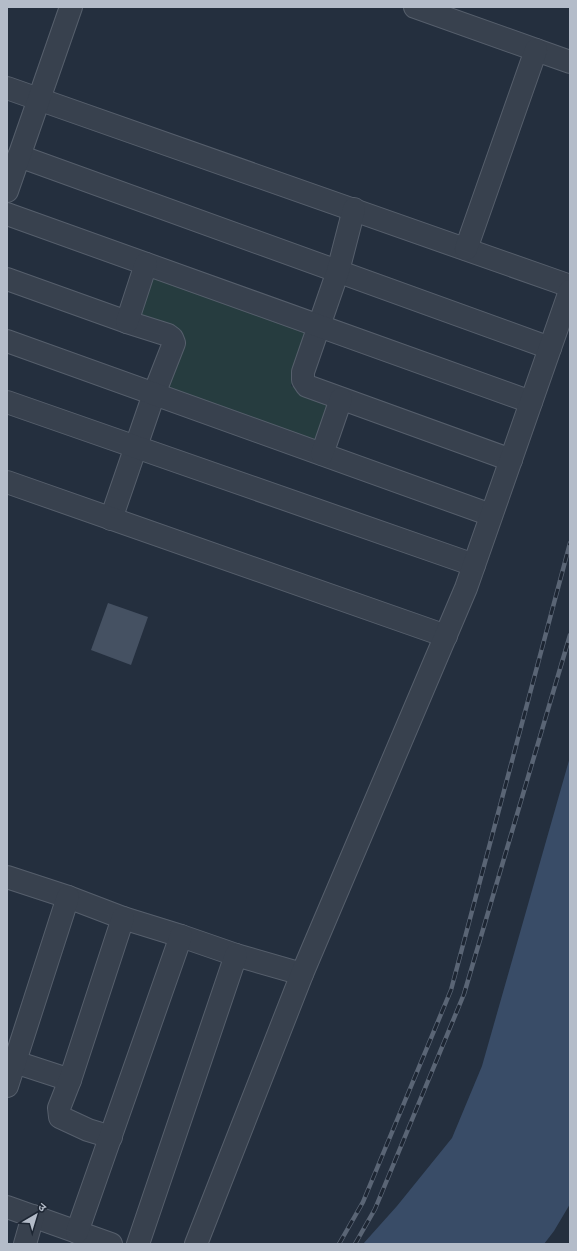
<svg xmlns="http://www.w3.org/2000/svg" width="577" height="1251" viewBox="0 0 577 1251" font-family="'Alegreya Sans','Noto Sans Devanagari',sans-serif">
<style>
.green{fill:#263c3f}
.water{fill:#394c67}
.building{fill:#455162}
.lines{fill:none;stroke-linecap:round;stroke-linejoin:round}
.minor-casing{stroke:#565f6c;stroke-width:24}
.minor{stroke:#38414e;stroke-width:22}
.rail-casing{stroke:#5a6575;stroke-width:4.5}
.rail{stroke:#1d2633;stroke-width:3;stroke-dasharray:9;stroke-linecap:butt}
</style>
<rect width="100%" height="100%" fill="#242f3e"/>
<path class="green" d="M 151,272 L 311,329 L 291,386 L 335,402 L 320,447 L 161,390 L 180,336 L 133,320 Z"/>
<path class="water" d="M 570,757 L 570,1204 L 554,1231 L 544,1244 L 363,1244 L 397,1206 L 452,1138 L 482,1066 Z"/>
<path class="building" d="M 108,603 L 148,617 L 131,665 L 91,650 Z"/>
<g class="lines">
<g class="minor-casing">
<g id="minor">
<path d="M 415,7 L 570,62"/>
<path d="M 7,88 L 570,286"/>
<path d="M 19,156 L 550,348"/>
<path d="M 7,191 L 71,7"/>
<path d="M 354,209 L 338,271 L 303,372 L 303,380 L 307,386 L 511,460"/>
<path d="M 7,214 L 531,402"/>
<path d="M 466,249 L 536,50"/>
<path d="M 7,279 L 127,322 L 168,335 L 172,338 L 174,343 L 154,394 L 111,519"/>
<path d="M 127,322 L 146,264"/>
<path d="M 7,341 L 491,515"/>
<path d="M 7,402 L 474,565"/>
<path d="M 322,454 L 341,399"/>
<path d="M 7,482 L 446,636"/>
<path d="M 7,877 L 68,897 L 123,918 L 181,936 L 236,955 L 302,974"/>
<path d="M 15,1062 L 70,1080"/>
<path d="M 7,1086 L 68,897"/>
<path d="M 111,1137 L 88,1130 L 60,1117 L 59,1108 L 70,1080 L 123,918"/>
<path d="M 7,1207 L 111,1244"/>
<path d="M 77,1232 L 181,936"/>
<path d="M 25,1244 L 33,1216"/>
<path d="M 138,1244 L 236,955"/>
<path d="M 196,1244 L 302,974 L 466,588 L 570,291"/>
</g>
</g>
<use href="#minor" class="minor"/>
<g class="rail-casing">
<g id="rail">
<path d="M 339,1244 L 363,1202 L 451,990 L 570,543"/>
<path d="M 355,1244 L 375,1209 L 464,994 L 570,635"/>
</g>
</g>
<use href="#rail" class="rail"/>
</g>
<rect width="577" height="1251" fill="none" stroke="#b4bcc9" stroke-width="16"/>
<g transform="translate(36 1215) rotate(38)" stroke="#1d2633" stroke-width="3" paint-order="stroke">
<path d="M0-3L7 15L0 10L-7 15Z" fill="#b4bcc9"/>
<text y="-6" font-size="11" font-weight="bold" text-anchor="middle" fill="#b4bcc9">उ</text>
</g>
</svg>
